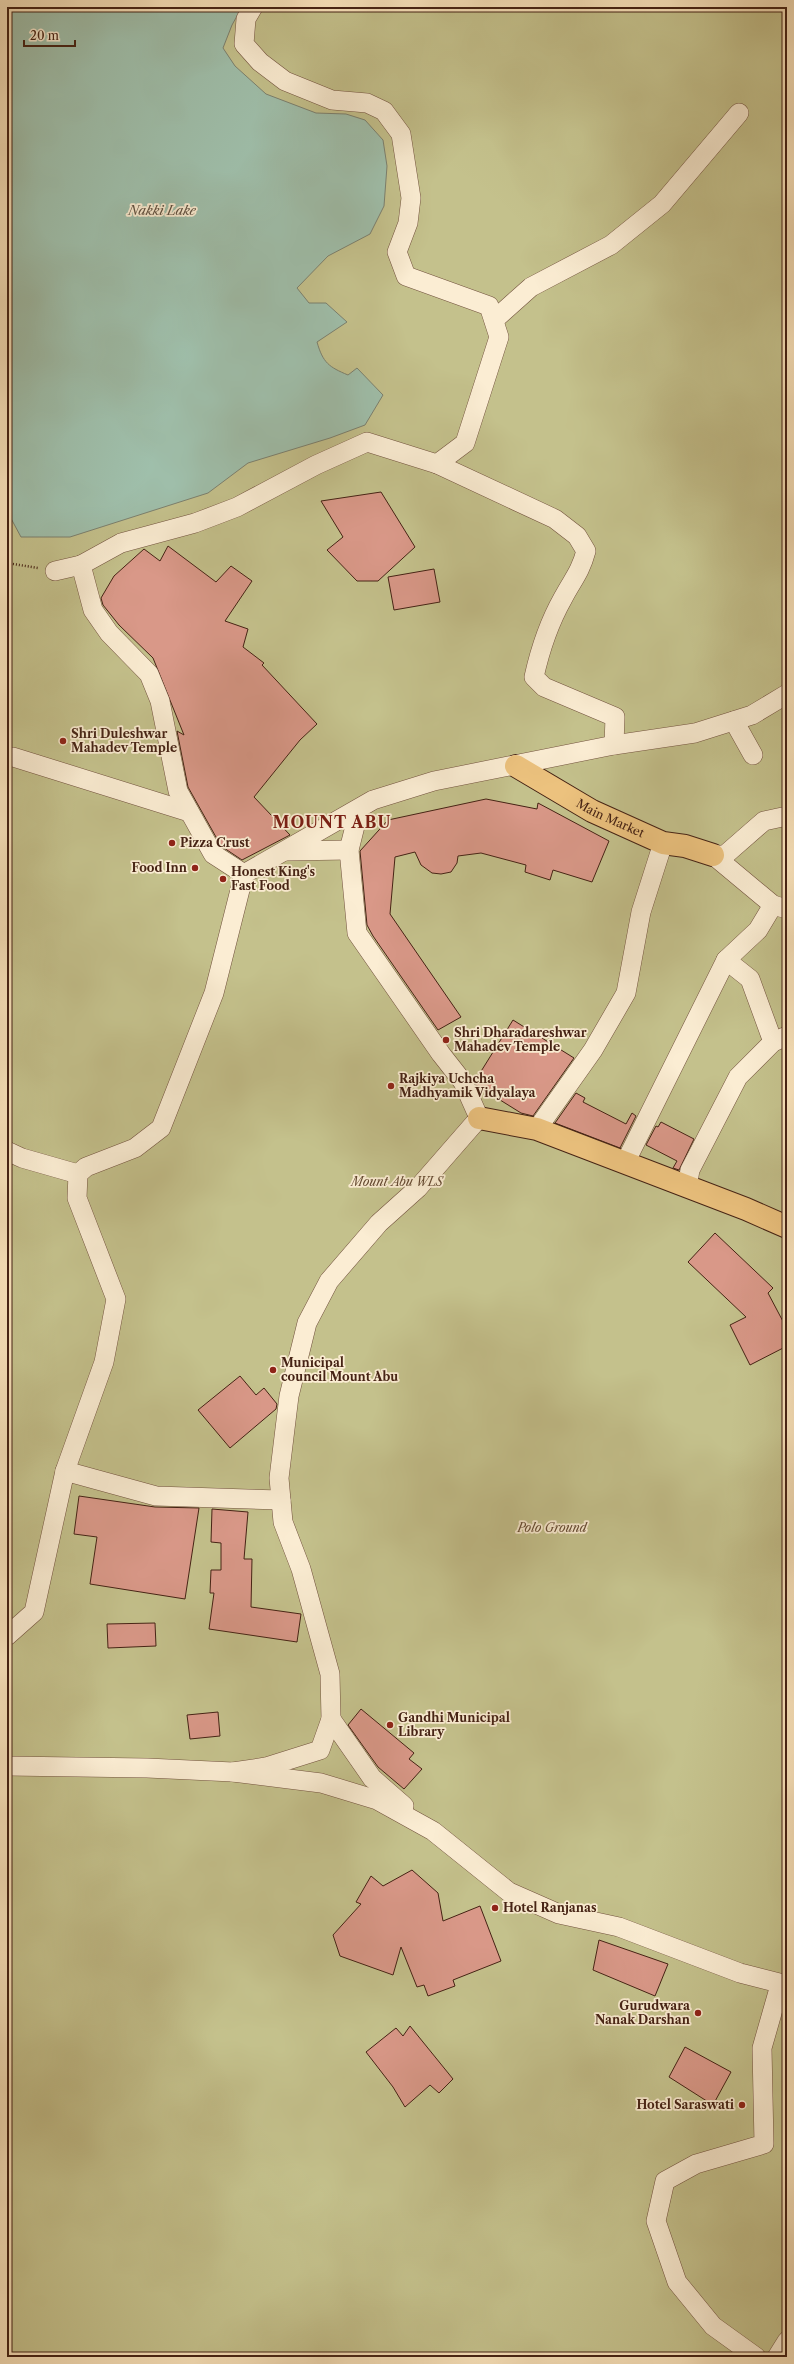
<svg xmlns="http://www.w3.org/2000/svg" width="794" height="2364" viewBox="0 0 794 2364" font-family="'Libre Caslon Text',serif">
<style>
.green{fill:#c4c18c;stroke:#847250}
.water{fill:#9fbfab;stroke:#7b806f}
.building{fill:#d99888;stroke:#452214}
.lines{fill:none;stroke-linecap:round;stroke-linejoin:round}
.minor-casing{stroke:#72523e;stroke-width:20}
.major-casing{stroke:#452214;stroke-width:24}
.path{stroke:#452214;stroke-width:2.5;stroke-dasharray:1 2;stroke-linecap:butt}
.minor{stroke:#fbedd3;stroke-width:19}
.major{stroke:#ecc27e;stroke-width:22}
.poi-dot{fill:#8f2418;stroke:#fbedd3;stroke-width:1.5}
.labels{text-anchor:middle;stroke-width:3.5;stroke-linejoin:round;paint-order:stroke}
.poi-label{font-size:12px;font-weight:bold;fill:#452214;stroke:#fbedd3;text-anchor:start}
.street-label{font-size:12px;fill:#452214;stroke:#fbedd3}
.park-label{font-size:12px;font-style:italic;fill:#654a32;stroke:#fbedd3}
.water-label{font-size:13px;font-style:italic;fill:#605141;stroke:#fbedd3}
.district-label{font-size:16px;font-weight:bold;letter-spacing:1px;fill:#7a1f14;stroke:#fbedd3}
</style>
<rect width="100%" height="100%" fill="#f9e3bc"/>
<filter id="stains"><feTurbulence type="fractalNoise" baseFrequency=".005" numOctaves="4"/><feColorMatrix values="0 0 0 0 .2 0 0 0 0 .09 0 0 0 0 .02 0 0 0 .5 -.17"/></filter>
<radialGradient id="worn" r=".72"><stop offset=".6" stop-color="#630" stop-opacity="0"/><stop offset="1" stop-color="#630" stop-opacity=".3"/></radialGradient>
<rect class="green" x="7" y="7" width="780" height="2350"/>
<path class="water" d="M 7,7 L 242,7 L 232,25 L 223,48 L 235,66 L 266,94 L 316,113 L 346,114 L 365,120 L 383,140 L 387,166 L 384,206 L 370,234 L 328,256 L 297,288 L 309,303 L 326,303 L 347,322 L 317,342 C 323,363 329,367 348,375 L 357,368 L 383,395 L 365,425 L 330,438 L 248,463 L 208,493 L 70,537 L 21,537 L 7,511 Z"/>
<g class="building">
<path d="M 381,492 L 415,547 L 378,581 L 357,581 L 327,550 L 343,537 L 321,501 Z"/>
<path d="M 168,546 L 216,582 L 231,566 L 252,581 L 225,621 L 248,629 L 243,647 L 264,663 L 262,665 L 317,724 L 300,740 L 254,797 L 290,835 L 242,860 L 221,846 L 188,787 L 177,731 L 184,735 L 153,658 L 119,625 L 103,605 L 101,598 L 114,576 L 144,549 L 160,561 Z"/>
<path d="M 434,569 L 440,602 L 394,610 L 388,577 Z"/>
<path d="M 486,799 L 537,809 L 538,803 L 609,841 L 592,882 L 553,870 L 550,880 L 525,872 L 526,865 L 481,853 L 458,856 L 457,863 L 451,872 L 441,874 L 432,873 L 421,865 L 415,852 L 395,857 L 390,914 L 461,1017 L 438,1030 L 373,936 L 367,925 L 360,851 L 388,820 Z"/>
<path d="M 513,1020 L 574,1058 L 533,1116 L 521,1113 L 476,1085 L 475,1081 Z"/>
<path d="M 576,1093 L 585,1098 L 583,1102 L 626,1124 L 632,1113 L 636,1116 L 620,1148 L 555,1123 Z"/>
<path d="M 661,1122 L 694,1139 L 679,1170 L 673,1168 L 677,1161 L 646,1145 L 656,1126 L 658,1127 Z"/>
<path d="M 715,1233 L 773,1288 L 768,1293 L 787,1329 L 787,1346 L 750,1365 L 730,1325 L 746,1317 L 688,1262 Z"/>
<path d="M 240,1376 L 256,1395 L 264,1388 L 277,1404 L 276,1409 L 230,1448 L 198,1410 Z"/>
<path d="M 79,1496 L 155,1507 L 199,1508 L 185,1599 L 90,1584 L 97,1537 L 74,1534 Z"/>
<path d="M 212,1509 L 248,1512 L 244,1559 L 252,1559 L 251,1607 L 301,1614 L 297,1642 L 209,1629 L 214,1593 L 210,1593 L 211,1570 L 221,1570 L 221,1543 L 211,1542 Z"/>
<path d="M 155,1623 L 156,1646 L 108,1648 L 107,1624 Z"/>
<path d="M 361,1709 L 414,1753 L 409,1759 L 422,1769 L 404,1789 L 378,1767 L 348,1725 Z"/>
<path d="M 218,1712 L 220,1736 L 190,1739 L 187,1715 Z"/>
<path d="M 412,1870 L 438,1893 L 443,1921 L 480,1906 L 501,1961 L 453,1980 L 455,1986 L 428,1996 L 424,1985 L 417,1987 L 401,1947 L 393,1975 L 340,1956 L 333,1935 L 361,1904 L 356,1902 L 371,1876 L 383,1886 Z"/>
<path d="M 599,1940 L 668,1964 L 655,1996 L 593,1970 Z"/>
<path d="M 410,2026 L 453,2079 L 439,2093 L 430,2085 L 405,2107 L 393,2087 L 366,2052 L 396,2028 L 403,2036 Z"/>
<path d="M 685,2047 L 731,2072 L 713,2105 L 669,2077 Z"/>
</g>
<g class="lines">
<g class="minor-casing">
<g id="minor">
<path d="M 494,320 L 531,287 L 611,245 L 662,204 L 739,113"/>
<path d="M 437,464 L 555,519 L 577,536 L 586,551 C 580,573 573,579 563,598 C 550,621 540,650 534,677 L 544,687 L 615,717 L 614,745"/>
<path d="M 81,565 L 93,610 L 109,633 L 149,674 L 160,701 L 178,791 L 213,854 L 244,874"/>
<path d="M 55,571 L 81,565 L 121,543 L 195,523 L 237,507 L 316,465 L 367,442 L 437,464 L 465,443 L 499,337 L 489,306 L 406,276 L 397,252 L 408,223 L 411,198 L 401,134 L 384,111 L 367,103 L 332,100 L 285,81 L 260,62 L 244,44 L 246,19 L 253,7"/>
<path d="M 734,721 L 753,755"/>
<path d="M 13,757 L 189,812"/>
<path d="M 287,851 L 349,850"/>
<path d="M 713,855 L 773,905 L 787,909"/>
<path d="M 713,855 L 725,855 L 764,821 L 787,816"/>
<path d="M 726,960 L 750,979 L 773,1042"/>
<path d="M 537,1129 L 593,1050 L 626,993 L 641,912 L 663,843"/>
<path d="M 7,1151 L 22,1158 L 78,1174"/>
<path d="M 625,1163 L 726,960 L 758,930 L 773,905"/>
<path d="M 687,1187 L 690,1170 L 738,1077 L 773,1042 L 787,1036"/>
<path d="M 65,1471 L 156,1496 L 281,1500"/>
<path d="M 7,1636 L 34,1612 L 65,1471 L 104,1362 L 116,1299 L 77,1198 L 78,1174 L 86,1167 L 135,1148 L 161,1128 L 214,993 L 244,874 L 373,800 L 434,781 L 614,745 L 695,733 L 752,715 L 787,694"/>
<path d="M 331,1719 L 372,1778 L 404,1806"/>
<path d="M 7,1766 L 147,1768 L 233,1772 L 321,1783 L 377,1800 L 433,1831 L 509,1892 L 559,1914 L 619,1927 L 740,1973 L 787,1985"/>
<path d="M 233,1772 L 266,1767 L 320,1750 L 331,1719 L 330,1674 L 301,1569 L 283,1522 L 279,1478 L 289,1396 L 307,1323 L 329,1281 L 379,1223 L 418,1188 L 479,1118 L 463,1082 L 441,1054 L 357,933 L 349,850 L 359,810"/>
<path d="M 756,2357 L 713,2326 L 677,2282 L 656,2221 L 665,2181 L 696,2164 L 764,2144 L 762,2048 L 780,1985"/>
<path d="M 777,2357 L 787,2341"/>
</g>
</g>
<g class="major-casing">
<g id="major">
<path id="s1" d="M 516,766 L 592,811 L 663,843 L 685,846 L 713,855"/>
<path d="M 479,1118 L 537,1129 L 746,1209 L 787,1227"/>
</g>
</g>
<path class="path" d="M 7,563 L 38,568"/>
<use href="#minor" class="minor"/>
<use href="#major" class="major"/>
</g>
<g class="poi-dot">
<circle cx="63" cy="741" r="4"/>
<circle cx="172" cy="843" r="4"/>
<circle cx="195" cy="868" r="4"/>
<circle cx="223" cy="879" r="4"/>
<circle cx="446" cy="1040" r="4"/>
<circle cx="391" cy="1086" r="4"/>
<circle cx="273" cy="1370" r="4"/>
<circle cx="390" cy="1725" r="4"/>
<circle cx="495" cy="1908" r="4"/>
<circle cx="698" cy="2013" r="4"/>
<circle cx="742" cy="2105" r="4"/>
</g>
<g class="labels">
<g class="poi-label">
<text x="71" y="738">Shri Duleshwar<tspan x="71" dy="14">Mahadev Temple</tspan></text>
<text x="180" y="847">Pizza Crust</text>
<text x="187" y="872" text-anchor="end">Food Inn</text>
<text x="231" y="876">Honest King's<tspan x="231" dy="14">Fast Food</tspan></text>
<text x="454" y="1037">Shri Dharadareshwar<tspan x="454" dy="14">Mahadev Temple</tspan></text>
<text x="399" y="1083">Rajkiya Uchcha<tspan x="399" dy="14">Madhyamik Vidyalaya</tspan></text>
<text x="281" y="1367">Municipal<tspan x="281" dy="14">council Mount Abu</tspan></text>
<text x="398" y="1722">Gandhi Municipal<tspan x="398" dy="14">Library</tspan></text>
<text x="503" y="1912">Hotel Ranjanas</text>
<text x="690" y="2010" text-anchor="end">Gurudwara<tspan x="690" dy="14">Nanak Darshan</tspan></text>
<text x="734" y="2109" text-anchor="end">Hotel Saraswati</text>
</g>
<g class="street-label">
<text dy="4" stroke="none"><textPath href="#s1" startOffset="108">Main Market</textPath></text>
</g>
<g class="park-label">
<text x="397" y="1186">Mount Abu WLS</text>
<text x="552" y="1532">Polo Ground</text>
</g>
<g class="water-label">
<text x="162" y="215">Nakki Lake</text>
</g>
<g class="district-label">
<text x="332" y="828">MOUNT ABU</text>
</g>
</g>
<rect width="794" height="2364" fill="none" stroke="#f9e3bc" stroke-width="24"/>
<rect x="8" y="8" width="778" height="2348" fill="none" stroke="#452214" stroke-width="2"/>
<rect x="12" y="12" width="770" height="2340" fill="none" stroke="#452214"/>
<path d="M24 40v6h51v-6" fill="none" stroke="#452214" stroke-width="2"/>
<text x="30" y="40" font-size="12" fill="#452214" stroke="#fbedd3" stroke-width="3" paint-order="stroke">20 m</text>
<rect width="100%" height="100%" filter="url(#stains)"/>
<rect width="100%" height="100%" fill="url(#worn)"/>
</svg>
